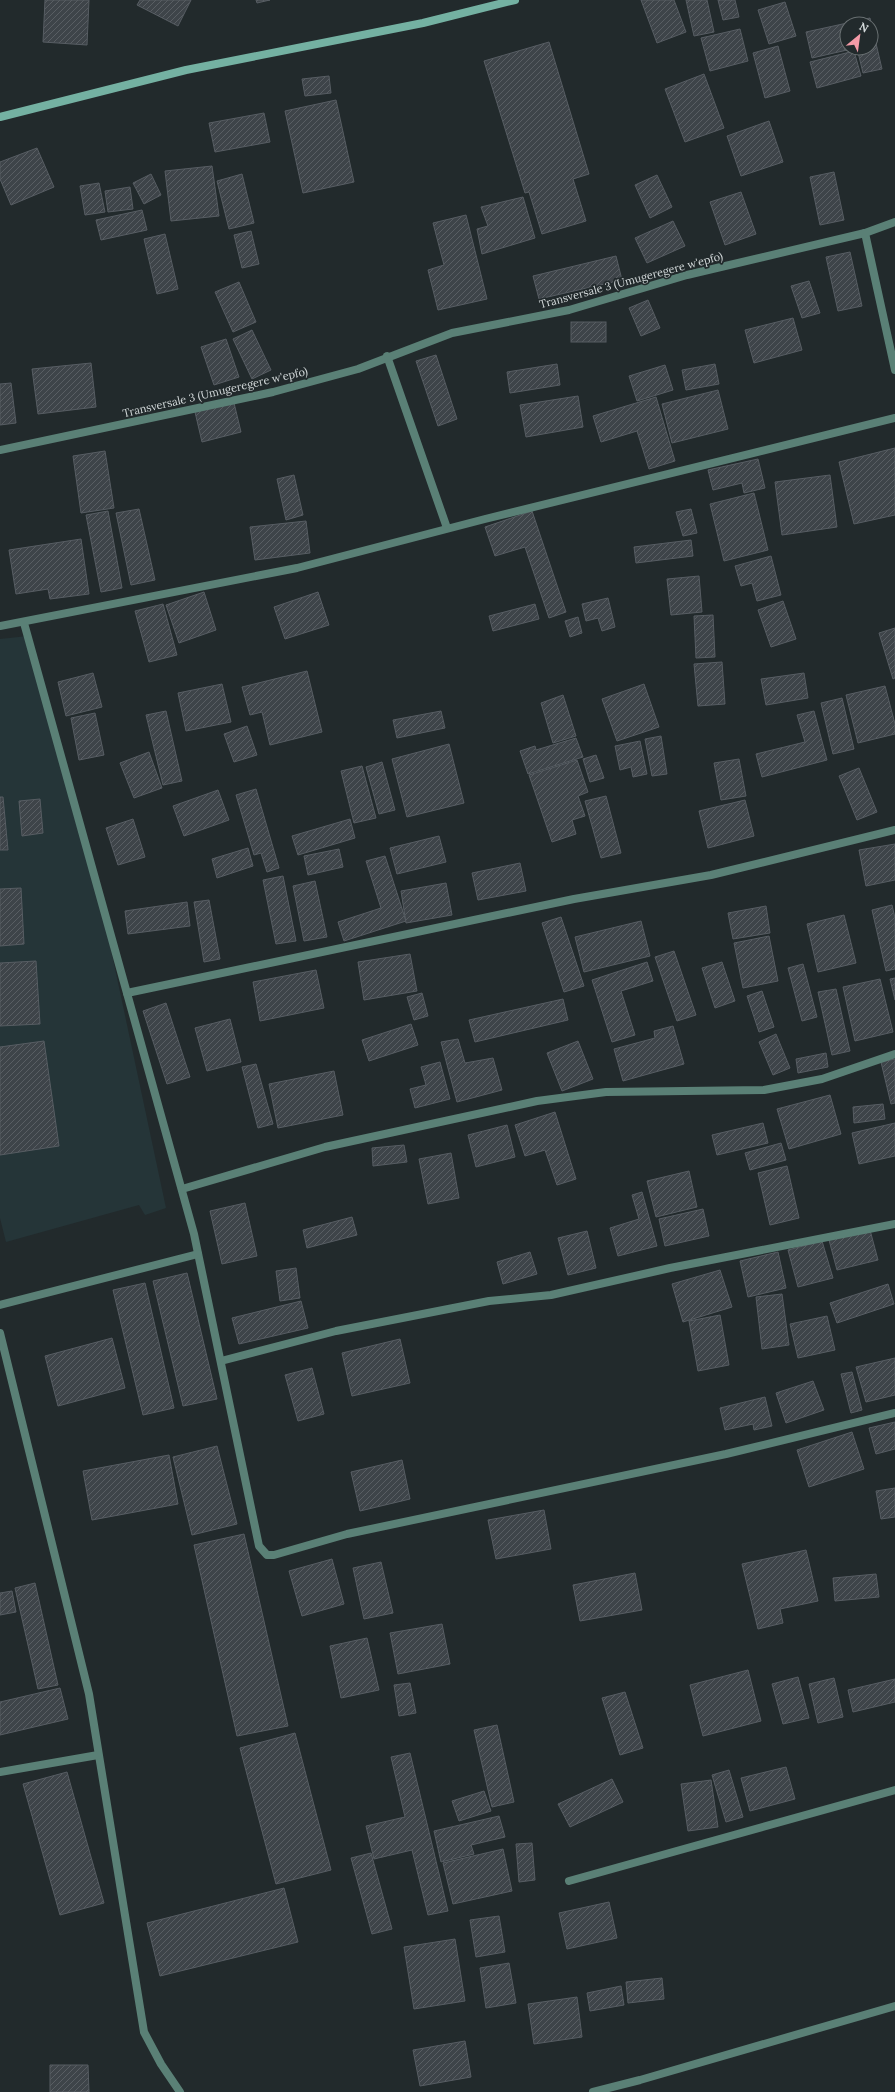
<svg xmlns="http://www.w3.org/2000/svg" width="895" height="2092" viewBox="0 0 895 2092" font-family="Lora,serif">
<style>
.built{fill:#253538}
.building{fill:url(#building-hatch);stroke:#575d63}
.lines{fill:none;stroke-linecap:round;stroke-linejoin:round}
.street{stroke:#5a8076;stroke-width:8}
.secondary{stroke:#74b1a2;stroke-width:8}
.labels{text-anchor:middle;stroke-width:3.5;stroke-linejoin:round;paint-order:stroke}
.street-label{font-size:11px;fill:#d4dadb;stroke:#222a2c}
</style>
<defs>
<pattern id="building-hatch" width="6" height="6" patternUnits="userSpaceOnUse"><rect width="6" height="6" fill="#3e4449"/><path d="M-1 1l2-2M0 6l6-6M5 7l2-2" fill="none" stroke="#595e63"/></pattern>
</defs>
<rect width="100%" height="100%" fill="#222a2c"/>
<path class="built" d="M 28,636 L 100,898 L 166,1208 L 145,1215 L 139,1205 L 6,1242 L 0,1218 L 0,639 Z"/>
<g class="building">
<path d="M 45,0 L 89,0 L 87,45 L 43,42 Z"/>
<path d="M 140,0 L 191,0 L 178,26 L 137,5 Z"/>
<path d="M 256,0 L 270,0 L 257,3 Z"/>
<path d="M 641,0 L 674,0 L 686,32 L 657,43 Z"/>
<path d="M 686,0 L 707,0 L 714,32 L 694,36 Z"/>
<path d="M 718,0 L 735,0 L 739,17 L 723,20 Z"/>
<path d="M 785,2 L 796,36 L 769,44 L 758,10 Z"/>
<path d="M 870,18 L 882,69 L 863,73 L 857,48 L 871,48 L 871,24 L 847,24 L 847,48 L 856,48 L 812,58 L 806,32 Z"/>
<path d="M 740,29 L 748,61 L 710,71 L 701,38 Z"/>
<path d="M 549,42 L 589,174 L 573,179 L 586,221 L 542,234 L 529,192 L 525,193 L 484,61 Z"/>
<path d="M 778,46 L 790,91 L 765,98 L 753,53 Z"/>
<path d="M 854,51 L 861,76 L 817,88 L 810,62 Z"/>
<path d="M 704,74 L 724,128 L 685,142 L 665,89 Z"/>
<path d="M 329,76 L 331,93 L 305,96 L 302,79 Z"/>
<path d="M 336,100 L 354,182 L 303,193 L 285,111 Z"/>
<path d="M 264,113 L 270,142 L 215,152 L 209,123 Z"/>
<path d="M 769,121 L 783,162 L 741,176 L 727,136 Z"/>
<path d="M 37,148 L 54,187 L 11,205 L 0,179 L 0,162 Z"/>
<path d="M 212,166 L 219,216 L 171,221 L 165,171 Z"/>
<path d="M 834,172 L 844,220 L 820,225 L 810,177 Z"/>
<path d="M 151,174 L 161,195 L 144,204 L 133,183 Z"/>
<path d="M 242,174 L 254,223 L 229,229 L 217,181 Z"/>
<path d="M 657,175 L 672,207 L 650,218 L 635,185 Z"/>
<path d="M 99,183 L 105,212 L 85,215 L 80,186 Z"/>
<path d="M 130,187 L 133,209 L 108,212 L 105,191 Z"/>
<path d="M 741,192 L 756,234 L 725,245 L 710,202 Z"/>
<path d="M 523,197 L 535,238 L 482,254 L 477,229 L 488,226 L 481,207 Z"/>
<path d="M 142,210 L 147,230 L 101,240 L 96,220 Z"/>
<path d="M 466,215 L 487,299 L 438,310 L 428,270 L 444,265 L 433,223 Z"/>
<path d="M 673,221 L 685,246 L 647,263 L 635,238 Z"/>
<path d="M 251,231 L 259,264 L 242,268 L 234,235 Z"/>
<path d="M 165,234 L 178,289 L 157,294 L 144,239 Z"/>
<path d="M 850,252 L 862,306 L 838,311 L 826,257 Z"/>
<path d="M 616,256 L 622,280 L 539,299 L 533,276 Z"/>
<path d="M 809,281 L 820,313 L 802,318 L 791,286 Z"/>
<path d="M 239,282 L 256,322 L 233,332 L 215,292 Z"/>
<path d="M 648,300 L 660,328 L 641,336 L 629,308 Z"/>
<path d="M 793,318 L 802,350 L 754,363 L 745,330 Z"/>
<rect x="571" y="322" width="35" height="20"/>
<path d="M 252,330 L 271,370 L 252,379 L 233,339 Z"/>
<path d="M 226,339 L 239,377 L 214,385 L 201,347 Z"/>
<path d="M 436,355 L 457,419 L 438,426 L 416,361 Z"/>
<path d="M 91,363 L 96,407 L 38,414 L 32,369 Z"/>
<path d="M 557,364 L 560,385 L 510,393 L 507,372 Z"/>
<path d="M 715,364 L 719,384 L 686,390 L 682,370 Z"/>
<path d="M 665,365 L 673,390 L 637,401 L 629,376 Z"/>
<path d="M 11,383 L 16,423 L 0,425 L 0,384 Z"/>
<path d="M 718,390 L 728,429 L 672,443 L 662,404 Z"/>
<path d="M 578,396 L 583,427 L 526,437 L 520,405 Z"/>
<path d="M 656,397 L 675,461 L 649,469 L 637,431 L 601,442 L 593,416 Z"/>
<path d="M 234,403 L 241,432 L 202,442 L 195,412 Z"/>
<path d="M 895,448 L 895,515 L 854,524 L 839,462 Z"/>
<path d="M 105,451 L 114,508 L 81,513 L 73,456 Z"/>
<path d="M 758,459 L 765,488 L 744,493 L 742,483 L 713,490 L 708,470 Z"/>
<path d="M 294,475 L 303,515 L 286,520 L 277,479 Z"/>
<path d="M 830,475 L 837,527 L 782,535 L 775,482 Z"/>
<path d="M 754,493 L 768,550 L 724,561 L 710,504 Z"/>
<path d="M 139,509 L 155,580 L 131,585 L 116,513 Z"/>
<path d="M 691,509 L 697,533 L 683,536 L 676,512 Z"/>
<path d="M 108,511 L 122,588 L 101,592 L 86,515 Z"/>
<path d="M 532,511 L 566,612 L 549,618 L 525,547 L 495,556 L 485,527 Z"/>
<path d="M 306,521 L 310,553 L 255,560 L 250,527 Z"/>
<path d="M 81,539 L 89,594 L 50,599 L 48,589 L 16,594 L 9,550 Z"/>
<path d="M 691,540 L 693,556 L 636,563 L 634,547 Z"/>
<path d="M 771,556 L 781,595 L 757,601 L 752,583 L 741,586 L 735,566 Z"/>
<path d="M 699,576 L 702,612 L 671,615 L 667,579 Z"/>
<path d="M 204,592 L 216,630 L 179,643 L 166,605 Z"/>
<path d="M 318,592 L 329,625 L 285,639 L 274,607 Z"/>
<path d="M 608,598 L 615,627 L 602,631 L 598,618 L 586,621 L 582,604 Z"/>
<path d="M 783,601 L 796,639 L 771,647 L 758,610 Z"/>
<path d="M 163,604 L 177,655 L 149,662 L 135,611 Z"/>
<path d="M 535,604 L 539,619 L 493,631 L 489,616 Z"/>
<path d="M 713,615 L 715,657 L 696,658 L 694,616 Z"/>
<path d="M 578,617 L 582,633 L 570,637 L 565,621 Z"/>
<path d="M 895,628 L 895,678 L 893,679 L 879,633 Z"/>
<path d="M 722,662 L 725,704 L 698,706 L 694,664 Z"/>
<path d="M 307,671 L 322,732 L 270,745 L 262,712 L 250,715 L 242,687 Z"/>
<path d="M 93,673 L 102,707 L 66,716 L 58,682 Z"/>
<path d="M 804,673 L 808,698 L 766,705 L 761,679 Z"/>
<path d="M 222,684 L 231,722 L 186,731 L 178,693 Z"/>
<path d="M 644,684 L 659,727 L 617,741 L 602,699 Z"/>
<path d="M 885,686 L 895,724 L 895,734 L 858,743 L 846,695 Z"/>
<path d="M 563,695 L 576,736 L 553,743 L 541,703 Z"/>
<path d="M 842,698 L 854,749 L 833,754 L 821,703 Z"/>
<path d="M 166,711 L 182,781 L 163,785 L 146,715 Z"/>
<path d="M 441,711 L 445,728 L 397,738 L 393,720 Z"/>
<path d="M 814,711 L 827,760 L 762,777 L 756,754 L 805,742 L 797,715 Z"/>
<path d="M 95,713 L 104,755 L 79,760 L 71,718 Z"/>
<path d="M 247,726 L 257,755 L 234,762 L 224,734 Z"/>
<path d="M 661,736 L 667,774 L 652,776 L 645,739 Z"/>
<path d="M 576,738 L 583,757 L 528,774 L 520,751 L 535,746 L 536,750 Z"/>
<path d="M 640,741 L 647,774 L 633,777 L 631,767 L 620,770 L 615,746 Z"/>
<path d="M 449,744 L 464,803 L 407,817 L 392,759 Z"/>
<path d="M 149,752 L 162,788 L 134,798 L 120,763 Z"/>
<path d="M 596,755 L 604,778 L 590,782 L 583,759 Z"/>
<path d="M 739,759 L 746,796 L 721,800 L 714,763 Z"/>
<path d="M 577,760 L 588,792 L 578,796 L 585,816 L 572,820 L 576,834 L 552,842 L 529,775 Z"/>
<path d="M 382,762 L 395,810 L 379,814 L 366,767 Z"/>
<path d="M 362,766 L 376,818 L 354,823 L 341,771 Z"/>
<path d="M 859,768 L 877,812 L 857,820 L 839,776 Z"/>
<path d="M 256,789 L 279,868 L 267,872 L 261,853 L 254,855 L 236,795 Z"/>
<path d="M 218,790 L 229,820 L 184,836 L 173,806 Z"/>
<path d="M 606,796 L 621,853 L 601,858 L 585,801 Z"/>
<path d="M 0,797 L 3,797 L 8,850 L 0,850 Z"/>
<path d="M 40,799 L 43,833 L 22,836 L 19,801 Z"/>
<path d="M 745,800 L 754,836 L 708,848 L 699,811 Z"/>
<path d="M 133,819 L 145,857 L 118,865 L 106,828 Z"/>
<path d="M 350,819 L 355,838 L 298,855 L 292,836 Z"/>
<path d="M 439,836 L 446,862 L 397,874 L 390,848 Z"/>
<path d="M 895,844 L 895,880 L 866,886 L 859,850 Z"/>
<path d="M 248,848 L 253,866 L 217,878 L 212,859 Z"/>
<path d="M 339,849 L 343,867 L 308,875 L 304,856 Z"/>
<path d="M 385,856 L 406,921 L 344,941 L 338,922 L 381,908 L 366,861 Z"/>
<path d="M 520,863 L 526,891 L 478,900 L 472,873 Z"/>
<path d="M 283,876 L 296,941 L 276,944 L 263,880 Z"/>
<path d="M 315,881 L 327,937 L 304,941 L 293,886 Z"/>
<path d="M 446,883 L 452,915 L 406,923 L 401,891 Z"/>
<path d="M 21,888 L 24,944 L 0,946 L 0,889 Z"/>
<path d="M 209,900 L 220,959 L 204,962 L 194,902 Z"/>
<path d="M 187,902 L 190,926 L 128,934 L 125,911 Z"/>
<path d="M 892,905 L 895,918 L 895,969 L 886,971 L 872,910 Z"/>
<path d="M 766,906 L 770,933 L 733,939 L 728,913 Z"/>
<path d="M 844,915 L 856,963 L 818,972 L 807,924 Z"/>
<path d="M 561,917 L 584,986 L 564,992 L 542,923 Z"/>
<path d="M 641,921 L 650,956 L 584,972 L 575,937 Z"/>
<path d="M 769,936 L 778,981 L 743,988 L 734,943 Z"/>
<path d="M 674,951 L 696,1015 L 677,1021 L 655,957 Z"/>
<path d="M 410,954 L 417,991 L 364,1000 L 358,962 Z"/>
<path d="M 36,961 L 40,1024 L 0,1026 L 0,963 Z"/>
<path d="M 647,962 L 653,981 L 621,991 L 635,1035 L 612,1042 L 592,980 Z"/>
<path d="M 722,962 L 735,1001 L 715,1008 L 702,968 Z"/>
<path d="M 803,964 L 817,1017 L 802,1021 L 788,968 Z"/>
<path d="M 316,970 L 324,1008 L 260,1021 L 253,982 Z"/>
<path d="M 895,978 L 895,1000 L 890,979 Z"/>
<path d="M 880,979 L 893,1032 L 855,1041 L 843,987 Z"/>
<path d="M 836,989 L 850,1051 L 832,1055 L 818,992 Z"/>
<path d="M 762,991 L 774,1027 L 759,1032 L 747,996 Z"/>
<path d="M 422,993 L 428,1016 L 414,1020 L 407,997 Z"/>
<path d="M 563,999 L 568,1020 L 475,1042 L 469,1020 Z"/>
<path d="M 166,1003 L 190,1077 L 167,1084 L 143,1011 Z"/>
<path d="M 230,1019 L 241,1062 L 207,1071 L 195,1028 Z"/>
<path d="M 411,1024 L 418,1045 L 369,1061 L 362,1040 Z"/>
<path d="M 673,1026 L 684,1064 L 623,1081 L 614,1049 L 655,1038 L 654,1031 Z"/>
<path d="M 776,1034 L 790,1068 L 773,1075 L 759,1042 Z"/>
<path d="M 458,1039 L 465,1063 L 493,1058 L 502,1090 L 457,1102 L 441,1042 Z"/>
<path d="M 44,1041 L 59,1146 L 0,1155 L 0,1047 Z"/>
<path d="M 578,1041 L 593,1079 L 562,1091 L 547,1053 Z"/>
<path d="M 826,1053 L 828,1067 L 798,1073 L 796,1059 Z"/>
<path d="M 895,1059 L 895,1103 L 891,1104 L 881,1062 Z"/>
<path d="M 440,1062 L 450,1099 L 415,1108 L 410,1089 L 426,1085 L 421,1067 Z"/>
<path d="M 256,1064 L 273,1124 L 258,1128 L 242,1067 Z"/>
<path d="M 334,1071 L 343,1115 L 278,1128 L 269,1084 Z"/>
<path d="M 830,1095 L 841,1134 L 789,1149 L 777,1109 Z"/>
<path d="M 883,1104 L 885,1119 L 854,1123 L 853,1107 Z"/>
<path d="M 555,1112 L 576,1179 L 557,1185 L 545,1150 L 525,1156 L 515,1125 Z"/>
<path d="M 763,1123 L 768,1143 L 717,1155 L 712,1135 Z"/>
<path d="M 895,1123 L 895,1156 L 859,1164 L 852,1133 Z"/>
<path d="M 507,1125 L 515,1157 L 476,1167 L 468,1135 Z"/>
<path d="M 781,1143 L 786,1160 L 750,1170 L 745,1153 Z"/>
<path d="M 404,1145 L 407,1162 L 373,1166 L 372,1148 Z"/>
<path d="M 451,1153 L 459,1198 L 428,1204 L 419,1159 Z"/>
<path d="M 787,1166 L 799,1218 L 770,1225 L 758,1173 Z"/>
<path d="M 689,1171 L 697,1207 L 656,1217 L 647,1181 Z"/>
<path d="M 642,1192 L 657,1246 L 618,1256 L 610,1228 L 639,1219 L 632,1195 Z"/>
<path d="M 245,1203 L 257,1256 L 222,1264 L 210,1211 Z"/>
<path d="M 703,1209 L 709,1236 L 665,1246 L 659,1219 Z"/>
<path d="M 352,1217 L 357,1235 L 307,1248 L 303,1230 Z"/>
<path d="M 870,1230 L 878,1260 L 837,1270 L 829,1240 Z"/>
<path d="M 587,1231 L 596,1268 L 568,1275 L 558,1238 Z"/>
<path d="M 822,1241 L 833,1278 L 798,1287 L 788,1250 Z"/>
<path d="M 530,1252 L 537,1274 L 503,1284 L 497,1262 Z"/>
<path d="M 778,1252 L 786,1288 L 748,1297 L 740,1261 Z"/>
<path d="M 296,1268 L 300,1298 L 280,1301 L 276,1271 Z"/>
<path d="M 720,1270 L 732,1307 L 683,1322 L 672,1284 Z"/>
<path d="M 187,1273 L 217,1399 L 183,1406 L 153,1281 Z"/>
<path d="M 145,1283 L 174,1408 L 143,1415 L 113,1290 Z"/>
<path d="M 888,1284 L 894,1304 L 837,1323 L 830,1303 Z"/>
<path d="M 782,1294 L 789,1345 L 762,1349 L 756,1297 Z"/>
<path d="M 301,1301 L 308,1328 L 239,1344 L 232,1318 Z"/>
<path d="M 720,1315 L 729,1365 L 698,1371 L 689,1321 Z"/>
<path d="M 827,1316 L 835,1350 L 798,1358 L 790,1324 Z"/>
<path d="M 112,1338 L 125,1388 L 58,1406 L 45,1356 Z"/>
<path d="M 400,1339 L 410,1383 L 352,1396 L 342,1353 Z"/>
<path d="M 895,1358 L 895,1395 L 866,1402 L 856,1367 Z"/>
<path d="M 312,1368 L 324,1414 L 298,1421 L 285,1375 Z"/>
<path d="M 852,1372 L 862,1410 L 851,1413 L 841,1374 Z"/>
<path d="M 813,1381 L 824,1410 L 786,1423 L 776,1393 Z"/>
<path d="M 765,1397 L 772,1426 L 754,1430 L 753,1424 L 725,1430 L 720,1408 Z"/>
<path d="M 895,1422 L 895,1449 L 876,1454 L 869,1428 Z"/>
<path d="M 852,1432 L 864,1469 L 809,1487 L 797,1450 Z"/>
<path d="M 217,1446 L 237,1524 L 192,1535 L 173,1457 Z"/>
<path d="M 169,1455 L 178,1504 L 92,1520 L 83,1471 Z"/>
<path d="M 402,1460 L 410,1499 L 360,1511 L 351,1472 Z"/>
<path d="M 895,1488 L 895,1517 L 881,1519 L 876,1491 Z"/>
<path d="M 544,1510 L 551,1549 L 496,1559 L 488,1520 Z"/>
<path d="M 244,1534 L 288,1726 L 237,1736 L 194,1545 Z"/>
<path d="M 806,1550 L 818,1601 L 780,1609 L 783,1623 L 758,1629 L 742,1564 Z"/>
<path d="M 332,1559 L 344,1604 L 302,1616 L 289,1571 Z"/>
<path d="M 381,1562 L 393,1613 L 364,1619 L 353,1568 Z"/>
<path d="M 635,1573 L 642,1610 L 580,1621 L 573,1585 Z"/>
<path d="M 876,1574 L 879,1597 L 835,1601 L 833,1578 Z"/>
<path d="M 35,1583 L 58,1685 L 38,1689 L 15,1588 Z"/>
<path d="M 12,1591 L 16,1612 L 0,1615 L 0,1593 Z"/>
<path d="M 442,1624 L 450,1664 L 398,1674 L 390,1633 Z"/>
<path d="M 367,1638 L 379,1690 L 341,1698 L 330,1646 Z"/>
<path d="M 748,1670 L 761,1721 L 703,1736 L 690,1685 Z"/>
<path d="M 798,1677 L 809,1718 L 783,1724 L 772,1684 Z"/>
<path d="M 834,1678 L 843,1717 L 818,1723 L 809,1684 Z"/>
<path d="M 895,1679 L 895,1702 L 853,1712 L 848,1690 Z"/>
<path d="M 410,1683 L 416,1713 L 399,1716 L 394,1685 Z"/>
<path d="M 60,1688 L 68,1719 L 0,1735 L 0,1702 Z"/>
<path d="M 625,1692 L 643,1748 L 620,1755 L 602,1698 Z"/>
<path d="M 497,1725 L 514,1802 L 492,1807 L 474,1730 Z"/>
<path d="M 295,1733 L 331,1870 L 276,1884 L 240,1748 Z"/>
<path d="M 410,1753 L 448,1911 L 428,1915 L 412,1850 L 374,1859 L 366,1826 L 405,1817 L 391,1757 Z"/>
<path d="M 786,1767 L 795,1799 L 750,1811 L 741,1778 Z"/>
<path d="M 729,1770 L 743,1817 L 726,1822 L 712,1775 Z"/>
<path d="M 67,1772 L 104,1903 L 60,1915 L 23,1784 Z"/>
<path d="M 612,1779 L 623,1802 L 570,1827 L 558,1804 Z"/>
<path d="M 711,1780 L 718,1827 L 688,1831 L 681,1784 Z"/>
<path d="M 484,1791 L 491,1811 L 459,1821 L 452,1801 Z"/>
<path d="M 499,1816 L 505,1837 L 471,1845 L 474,1854 L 441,1862 L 434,1831 Z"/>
<path d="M 532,1843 L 535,1880 L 519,1882 L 516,1844 Z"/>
<path d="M 503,1849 L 512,1891 L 453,1904 L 443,1863 Z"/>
<path d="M 371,1853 L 392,1929 L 372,1934 L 351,1858 Z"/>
<path d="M 284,1888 L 298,1942 L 160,1976 L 147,1923 Z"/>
<path d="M 609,1902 L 617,1938 L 567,1949 L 559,1913 Z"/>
<path d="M 499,1916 L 505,1952 L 476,1957 L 470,1920 Z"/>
<path d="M 455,1939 L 465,2001 L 414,2009 L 404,1947 Z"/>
<path d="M 509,1963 L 516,2003 L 486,2008 L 480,1968 Z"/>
<path d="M 662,1978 L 664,1999 L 628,2003 L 626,1982 Z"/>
<path d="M 621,1986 L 624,2005 L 590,2011 L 587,1993 Z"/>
<path d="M 577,1997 L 582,2037 L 534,2044 L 528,2004 Z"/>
<path d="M 465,2041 L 471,2077 L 420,2086 L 413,2050 Z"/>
<path d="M 50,2065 L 88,2065 L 89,2092 L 50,2092 Z"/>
</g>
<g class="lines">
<g class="street">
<path d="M 865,233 L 895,370"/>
<path d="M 387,356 L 447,528"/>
<path d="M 0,450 L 273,392 L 358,369 L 452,333 L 569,310 L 687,275 L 865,233 L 895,222"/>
<path d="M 24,623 L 194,1234 L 259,1546 L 267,1555 L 274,1555 L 347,1534 L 726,1454 L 895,1413"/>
<path d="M 0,626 L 297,568 L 485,519 L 895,418"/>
<path d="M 127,993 L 574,899 L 711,875 L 895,830"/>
<path d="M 182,1189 L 325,1147 L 537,1101 L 606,1092 L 764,1090 L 822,1079 L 895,1054"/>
<path d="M 0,1305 L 198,1254"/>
<path d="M 0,1333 L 89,1694 L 144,2032 L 161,2064 L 180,2092"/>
<path d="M 221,1361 L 336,1331 L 489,1301 L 551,1295 L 670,1268 L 895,1224"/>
<path d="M 0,1772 L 98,1755"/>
<path d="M 569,1881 L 895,1790"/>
<path d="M 593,2092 L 640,2080 L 895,2006"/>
</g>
<path class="secondary" d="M 0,117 L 186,70 L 423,23 L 515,0"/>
</g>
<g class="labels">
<g class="street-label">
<text transform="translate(631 280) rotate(-15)" y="4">Transversale 3 (Umugeregere w'epfo)</text>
<text transform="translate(215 392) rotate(-13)" y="4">Transversale 3 (Umugeregere w'epfo)</text>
</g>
</g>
<g transform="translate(859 36) rotate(29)"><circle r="19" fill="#222a2c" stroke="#697072"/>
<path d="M0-3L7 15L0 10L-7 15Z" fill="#f49aa7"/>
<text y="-6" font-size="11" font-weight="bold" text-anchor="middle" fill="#d4dadb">N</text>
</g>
</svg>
